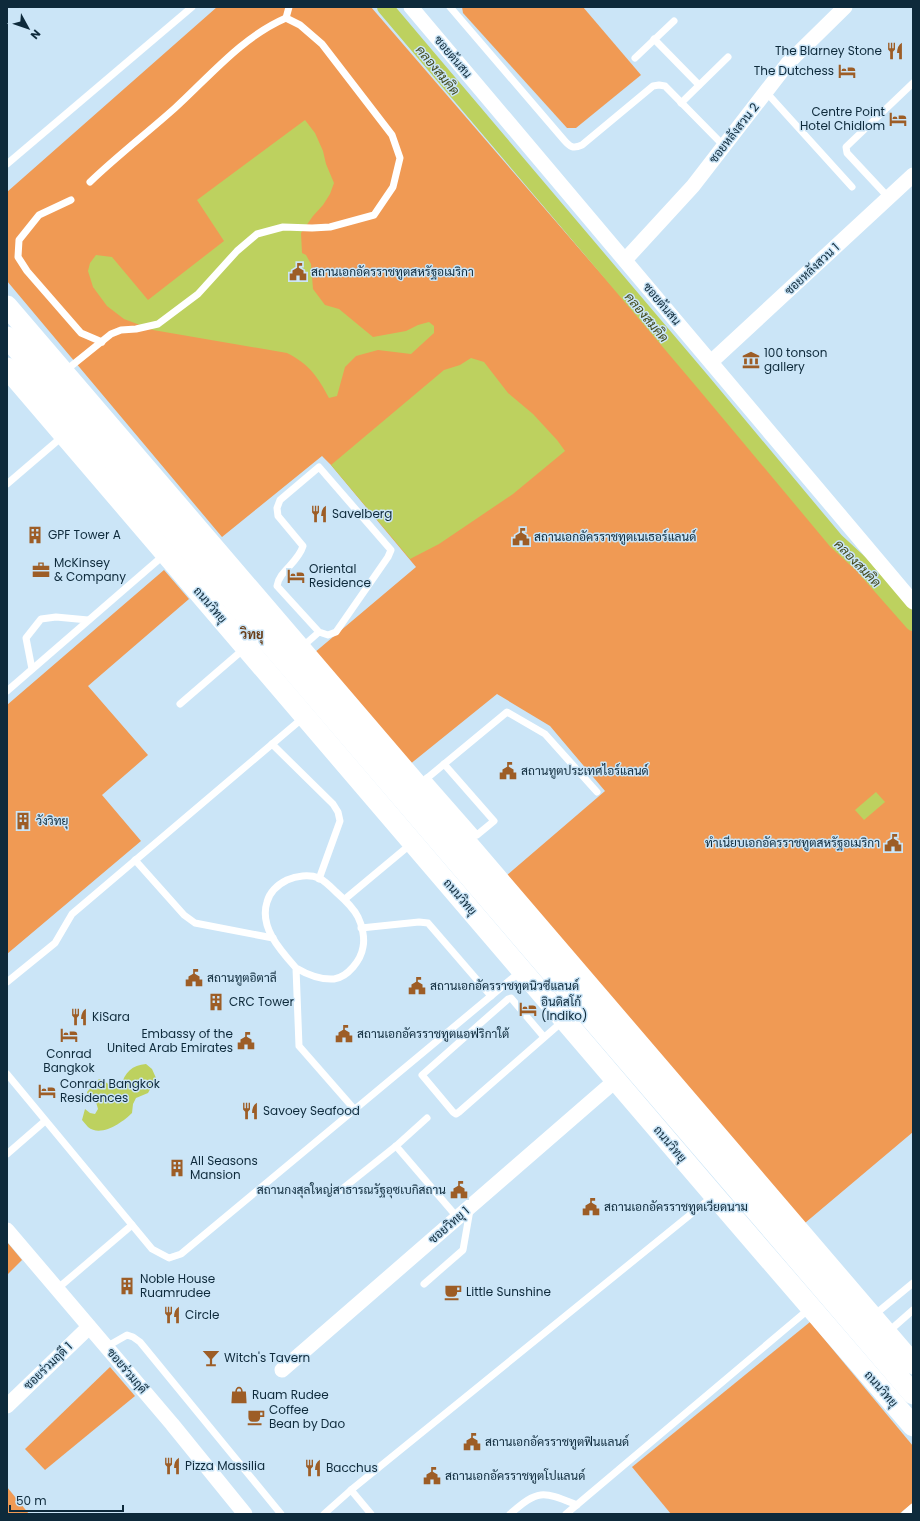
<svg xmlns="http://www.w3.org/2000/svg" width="920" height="1521" viewBox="0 0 920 1521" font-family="Poppins,Sarabun,sans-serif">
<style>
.green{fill:#f09a54}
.water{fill:#bdd15f}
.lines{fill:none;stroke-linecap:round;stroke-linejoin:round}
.canal{stroke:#bdd15f;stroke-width:16}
.lane{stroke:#fff;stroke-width:7}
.street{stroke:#fff;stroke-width:15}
.secondary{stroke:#fff;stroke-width:21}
.labels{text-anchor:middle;stroke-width:3;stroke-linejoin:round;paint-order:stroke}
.poi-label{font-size:12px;fill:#0e2a3b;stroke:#cbe5f7;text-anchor:start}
.street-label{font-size:12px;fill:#0e2a3b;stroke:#cbe5f7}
.water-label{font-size:13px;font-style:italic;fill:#434b1d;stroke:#cbe5f7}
.neighbourhood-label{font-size:13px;font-weight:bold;fill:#693d17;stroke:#cbe5f7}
</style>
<rect width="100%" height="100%" fill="#cbe5f7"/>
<g class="green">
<path d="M 217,7 L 371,7 L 583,253 L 861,570 L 913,632 L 913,1132 L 805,1223 L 507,875 L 605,791 L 550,726 L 497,694 L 409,765 L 314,653 L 416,567 L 331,465 L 322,456 L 222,537 L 7,281 L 7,192 Z"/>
<path d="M 462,7 L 583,7 L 641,75 L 576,128 L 567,128 L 463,13 Z"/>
<path d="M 164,570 L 189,599 L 88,686 L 148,755 L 102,795 L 141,841 L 7,954 L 7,705 Z"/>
<path d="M 7,1242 L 22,1260 L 7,1275 Z"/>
<path d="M 810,1322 L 913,1446 L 913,1503 L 899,1514 L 671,1514 L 632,1467 Z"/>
<path d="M 110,1367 L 135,1396 L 45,1470 L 25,1449 Z"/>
<path d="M 7,1487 L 29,1514 L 7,1514 Z"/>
</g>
<g class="water">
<path d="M 305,120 L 315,133 L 323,151 L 326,164 L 334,183 L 330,194 L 323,205 L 313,216 L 301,233 L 302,253 L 306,255 L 311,264 L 313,289 L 325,305 L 339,309 L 373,337 L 406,331 L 418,325 L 429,322 L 434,326 L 434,333 L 411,354 L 378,350 L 356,356 L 345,367 L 337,396 L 329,398 C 318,377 309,364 287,353 L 153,330 L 124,319 L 107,306 L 93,287 L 88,271 L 90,263 L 96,255 L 112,257 L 148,300 L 224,241 L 197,200 Z"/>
<path d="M 471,358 L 484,362 L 508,393 L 533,414 L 557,440 L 565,451 L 513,494 L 439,544 L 410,559 L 331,465 L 444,370 L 460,365 Z"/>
<path d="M 876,792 L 885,802 L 864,820 L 855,810 Z"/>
<path d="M 146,1064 L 152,1069 L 156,1078 L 148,1093 L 136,1098 L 133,1104 L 132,1113 C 123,1122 101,1138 88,1127 C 86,1125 84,1122 82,1120 L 85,1109 L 90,1113 L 95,1114 L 98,1109 L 96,1102 L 88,1097 L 87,1092 L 99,1079 C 106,1081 109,1086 117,1088 L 121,1086 C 125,1072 132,1065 146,1064 Z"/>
</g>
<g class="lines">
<path class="canal" d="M 385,7 L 703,382 L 836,541 L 861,564 L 913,623"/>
<g class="lane">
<path d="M 450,7 L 564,140 C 570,147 573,149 582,145 L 653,86 L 659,85 L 665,86 L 724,146"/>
<path d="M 286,18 L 289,7"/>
<path d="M 654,39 L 699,85"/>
<path d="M 635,58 L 674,21"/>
<path d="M 766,92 L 852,187"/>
<path d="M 681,103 L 728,57"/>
<path d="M 7,164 L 192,7"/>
<path d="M 889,198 L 847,153 L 846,147 L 913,83"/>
<path d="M 71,200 L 39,215 L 19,240 L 18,257 L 27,271 L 81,333 L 102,342"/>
<path d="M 65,371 L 111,334 L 121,330 L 136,329 L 158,324 L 198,294 L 237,251 L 257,234 L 283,227 L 312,228 L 330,227 L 374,215 L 393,187 L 400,158 L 392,135 L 322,44 L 300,25 L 286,18 C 242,37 210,76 175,108 C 147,133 117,156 90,182"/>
<path d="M 7,484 L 63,436"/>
<path d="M 302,647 L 319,632 L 328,635 L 336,632 L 388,557 L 391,550 L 319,467 L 280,500 L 277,508 L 278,516 L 303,546 C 298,563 279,571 277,586 L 319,632"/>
<path d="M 32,669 L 26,638 L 41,619 L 56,617 L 88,620"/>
<path d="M 7,691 L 164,555"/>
<path d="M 180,704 L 245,648"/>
<path d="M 272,744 L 333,804 L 338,812 L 340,821 L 319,879"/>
<path d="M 427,778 L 477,835 L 494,821 L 444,764"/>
<path d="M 420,784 L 507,712 L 545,734 L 597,792"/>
<path d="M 135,860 L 184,915 L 195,923 L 273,938"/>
<path d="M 345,899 L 411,844"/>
<path d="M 361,928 L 419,922 L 428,923 L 491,996"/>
<path d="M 296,968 C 308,975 320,980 334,979 C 348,977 361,960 363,947 C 365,938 362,925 358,917 C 353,907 344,899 336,892 C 331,887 325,881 319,878 C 309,874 296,876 287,880 C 277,885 270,891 267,902 C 259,927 280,950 296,968 L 299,1046 L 355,1110"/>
<path d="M 7,982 L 55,943 L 72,914 L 304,717"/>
<path d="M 544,1037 L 511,998 L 508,999 L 422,1075 L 453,1112 L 456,1114 L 459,1112 L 563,1021"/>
<path d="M 7,1074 L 152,1249 L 169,1258 L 181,1254 L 521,971"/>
<path d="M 396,1146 L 457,1217"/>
<path d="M 7,1154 L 45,1121"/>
<path d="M 341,1190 L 396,1146 L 427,1118"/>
<path d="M 424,1284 L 463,1250 L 470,1210"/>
<path d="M 57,1289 L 132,1225"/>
<path d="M 873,1316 L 913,1283"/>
<path d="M 888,1332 L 913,1310"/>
<path d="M 106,1347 L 127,1335 L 133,1337 L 140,1342 L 281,1514"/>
<path d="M 351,1490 L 371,1514"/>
<path d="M 324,1514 L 351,1490 L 712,1197"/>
<path d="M 510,1514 C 539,1489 542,1491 577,1505"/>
<path d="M 566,1514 L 809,1309"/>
<path d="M 905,1514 L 913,1507"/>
</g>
<g class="street">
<path d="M 411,7 L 913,602"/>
<path d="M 625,260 L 693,186 L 788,63 L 845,7"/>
<path d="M 711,362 L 913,175"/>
<path d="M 7,1230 L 172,1424 L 245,1514"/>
<path d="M 282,1370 L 616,1080"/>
<path d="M 7,1406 L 89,1327"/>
</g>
<g class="secondary">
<path d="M 7,306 L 913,1364"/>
<path d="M 7,337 L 913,1394"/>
<path d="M 7,368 L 714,1195 L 913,1426"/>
</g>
</g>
<defs>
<g id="restaurant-bare" transform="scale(1.38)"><path d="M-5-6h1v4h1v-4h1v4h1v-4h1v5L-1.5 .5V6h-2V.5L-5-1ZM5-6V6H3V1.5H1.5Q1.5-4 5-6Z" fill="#9d5d26" stroke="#cbe5f7" stroke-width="2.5" paint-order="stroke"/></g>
<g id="hotel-bare" transform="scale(1.38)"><path d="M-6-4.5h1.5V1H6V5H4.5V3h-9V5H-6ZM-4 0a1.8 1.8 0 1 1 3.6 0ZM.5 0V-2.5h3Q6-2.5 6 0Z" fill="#9d5d26" stroke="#cbe5f7" stroke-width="2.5" paint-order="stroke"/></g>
<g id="civic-bare" transform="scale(1.38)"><path d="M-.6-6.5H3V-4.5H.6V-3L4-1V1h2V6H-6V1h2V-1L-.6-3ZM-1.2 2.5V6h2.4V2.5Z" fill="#9d5d26" stroke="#cbe5f7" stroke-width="2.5" paint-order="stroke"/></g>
<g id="museum-bare" transform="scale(1.38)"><path d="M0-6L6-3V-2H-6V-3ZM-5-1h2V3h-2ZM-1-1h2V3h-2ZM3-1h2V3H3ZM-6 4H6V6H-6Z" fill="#9d5d26" stroke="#cbe5f7" stroke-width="2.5" paint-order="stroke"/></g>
<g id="building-bare" transform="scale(1.38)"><path d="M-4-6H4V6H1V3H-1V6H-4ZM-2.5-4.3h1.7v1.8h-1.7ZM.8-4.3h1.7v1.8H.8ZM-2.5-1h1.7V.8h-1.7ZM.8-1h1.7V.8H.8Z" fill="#9d5d26" stroke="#cbe5f7" stroke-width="2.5" paint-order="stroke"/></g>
<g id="office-bare" transform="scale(1.38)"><path d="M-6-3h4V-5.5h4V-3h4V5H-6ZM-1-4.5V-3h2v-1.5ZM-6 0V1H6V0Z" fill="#9d5d26" stroke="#cbe5f7" stroke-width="2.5" paint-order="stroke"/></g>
<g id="cafe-bare" transform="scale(1.38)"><path d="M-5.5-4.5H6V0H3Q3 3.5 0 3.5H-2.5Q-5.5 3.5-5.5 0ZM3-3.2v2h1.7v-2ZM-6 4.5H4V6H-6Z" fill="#9d5d26" stroke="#cbe5f7" stroke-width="2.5" paint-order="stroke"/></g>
<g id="bar-bare" transform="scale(1.38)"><path d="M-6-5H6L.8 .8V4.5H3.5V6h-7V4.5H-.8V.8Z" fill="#9d5d26" stroke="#cbe5f7" stroke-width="2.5" paint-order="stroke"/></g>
<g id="shop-bare" transform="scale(1.38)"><path d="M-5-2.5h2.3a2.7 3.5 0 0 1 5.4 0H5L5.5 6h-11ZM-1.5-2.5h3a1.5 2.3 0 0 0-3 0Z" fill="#9d5d26" stroke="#cbe5f7" stroke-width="2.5" paint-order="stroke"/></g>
</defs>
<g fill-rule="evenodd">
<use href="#restaurant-bare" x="895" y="51"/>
<use href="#hotel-bare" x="847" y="71"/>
<use href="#hotel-bare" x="898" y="119"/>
<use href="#civic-bare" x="298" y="272"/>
<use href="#museum-bare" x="751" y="360"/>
<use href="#restaurant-bare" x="319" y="514"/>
<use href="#building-bare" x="35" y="535"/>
<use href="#civic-bare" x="521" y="537"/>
<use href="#office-bare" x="41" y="570"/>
<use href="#hotel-bare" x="296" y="576"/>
<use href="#civic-bare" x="508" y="771"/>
<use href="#building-bare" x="23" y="821"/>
<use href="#civic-bare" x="893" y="843"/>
<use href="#civic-bare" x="194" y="978"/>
<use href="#civic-bare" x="417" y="986"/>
<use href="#building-bare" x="216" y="1002"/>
<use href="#hotel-bare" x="528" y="1009"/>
<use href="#restaurant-bare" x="79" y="1017"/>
<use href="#civic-bare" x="344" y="1034"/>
<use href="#hotel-bare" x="69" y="1035"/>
<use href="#civic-bare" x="246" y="1041"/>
<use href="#hotel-bare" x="47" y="1091"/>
<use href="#restaurant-bare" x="250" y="1111"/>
<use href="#building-bare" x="177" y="1168"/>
<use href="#civic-bare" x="459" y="1190"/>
<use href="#civic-bare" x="591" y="1207"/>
<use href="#building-bare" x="127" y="1286"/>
<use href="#cafe-bare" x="453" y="1292"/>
<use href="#restaurant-bare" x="172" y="1315"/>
<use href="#bar-bare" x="211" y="1358"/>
<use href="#shop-bare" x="239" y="1395"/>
<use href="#cafe-bare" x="256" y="1417"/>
<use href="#civic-bare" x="472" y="1442"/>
<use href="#restaurant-bare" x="172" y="1466"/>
<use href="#restaurant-bare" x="313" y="1468"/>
<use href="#civic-bare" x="432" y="1476"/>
</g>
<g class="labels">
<g class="poi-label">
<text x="882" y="55" text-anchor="end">The Blarney Stone</text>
<text x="834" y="75" text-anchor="end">The Dutchess</text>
<text x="885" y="116" text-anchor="end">Centre Point<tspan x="885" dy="14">Hotel Chidlom</tspan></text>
<text x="311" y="276">สถานเอกอัครราชทูตสหรัฐอเมริกา</text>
<text x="764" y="357">100 tonson<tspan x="764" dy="14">gallery</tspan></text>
<text x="332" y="518">Savelberg</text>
<text x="48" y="539">GPF Tower A</text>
<text x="534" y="541">สถานเอกอัครราชทูตเนเธอร์แลนด์</text>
<text x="54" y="567">McKinsey<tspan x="54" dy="14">&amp; Company</tspan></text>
<text x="309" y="573">Oriental<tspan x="309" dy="14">Residence</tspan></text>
<text x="521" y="775">สถานทูตประเทศไอร์แลนด์</text>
<text x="36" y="825">วังวิทยุ</text>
<text x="880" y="847" text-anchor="end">ทำเนียบเอกอัครราชทูตสหรัฐอเมริกา</text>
<text x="207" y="982">สถานทูตอิตาลี</text>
<text x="430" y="990">สถานเอกอัครราชทูตนิวซีแลนด์</text>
<text x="229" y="1006">CRC Tower</text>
<text x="541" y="1006">อินดิสโก้<tspan x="541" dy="14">(Indiko)</tspan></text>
<text x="92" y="1021">KiSara</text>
<text x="233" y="1038" text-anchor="end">Embassy of the<tspan x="233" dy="14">United Arab Emirates</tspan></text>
<text x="357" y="1038">สถานเอกอัครราชทูตแอฟริกาใต้</text>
<text x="69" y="1058" text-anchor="middle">Conrad<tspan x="69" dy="14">Bangkok</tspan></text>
<text x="60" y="1088">Conrad Bangkok<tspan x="60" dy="14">Residences</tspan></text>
<text x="263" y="1115">Savoey Seafood</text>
<text x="190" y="1165">All Seasons<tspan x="190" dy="14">Mansion</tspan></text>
<text x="446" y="1194" text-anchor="end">สถานกงสุลใหญ่สาธารณรัฐอุซเบกิสถาน</text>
<text x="604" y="1211">สถานเอกอัครราชทูตเวียดนาม</text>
<text x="140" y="1283">Noble House<tspan x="140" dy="14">Ruamrudee</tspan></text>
<text x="466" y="1296">Little Sunshine</text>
<text x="185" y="1319">Circle</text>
<text x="224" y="1362">Witch's Tavern</text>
<text x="252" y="1399">Ruam Rudee</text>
<text x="269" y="1414">Coffee<tspan x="269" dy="14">Bean by Dao</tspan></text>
<text x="485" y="1446">สถานเอกอัครราชทูตฟินแลนด์</text>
<text x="185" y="1470">Pizza Massilia</text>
<text x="326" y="1472">Bacchus</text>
<text x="445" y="1480">สถานเอกอัครราชทูตโปแลนด์</text>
</g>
<g class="street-label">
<text transform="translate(453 57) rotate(50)" y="4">ซอยต้นสน</text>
<text transform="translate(734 133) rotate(-52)" y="4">ซอยหลังสวน 2</text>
<text transform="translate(812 269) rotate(-43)" y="4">ซอยหลังสวน 1</text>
<text transform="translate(662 304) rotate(50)" y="4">ซอยต้นสน</text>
<text transform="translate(210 605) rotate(49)" y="4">ถนนวิทยุ</text>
<text transform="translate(460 897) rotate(49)" y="4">ถนนวิทยุ</text>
<text transform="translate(670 1144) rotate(50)" y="4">ถนนวิทยุ</text>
<text transform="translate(449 1225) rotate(-41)" y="4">ซอยวิทยุ 1</text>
<text transform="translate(48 1366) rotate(-44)" y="4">ซอยร่วมฤดี 1</text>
<text transform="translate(127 1371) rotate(50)" y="4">ซอยร่วมฤดี</text>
<text transform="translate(881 1389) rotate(49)" y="4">ถนนวิทยุ</text>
</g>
<g class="water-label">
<text transform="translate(438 70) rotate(50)" y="5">คลองสมคิด</text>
<text transform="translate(647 317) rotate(50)" y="5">คลองสมคิด</text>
<text transform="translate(858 563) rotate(46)" y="5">คลองสมคิด</text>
</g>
<g class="neighbourhood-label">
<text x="252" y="639">วิทยุ</text>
</g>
</g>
<rect width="920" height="1521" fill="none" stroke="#0e2a3b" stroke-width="16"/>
<g transform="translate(28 28) rotate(130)" stroke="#cbe5f7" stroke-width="3" paint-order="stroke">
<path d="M0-3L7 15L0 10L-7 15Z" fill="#0e2a3b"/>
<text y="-6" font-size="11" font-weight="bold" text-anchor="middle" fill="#0e2a3b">N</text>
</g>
<path d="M10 1505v6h113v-6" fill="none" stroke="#0e2a3b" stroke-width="2"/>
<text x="16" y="1505" font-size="12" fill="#0e2a3b" stroke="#cbe5f7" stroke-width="3" paint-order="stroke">50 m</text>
</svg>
